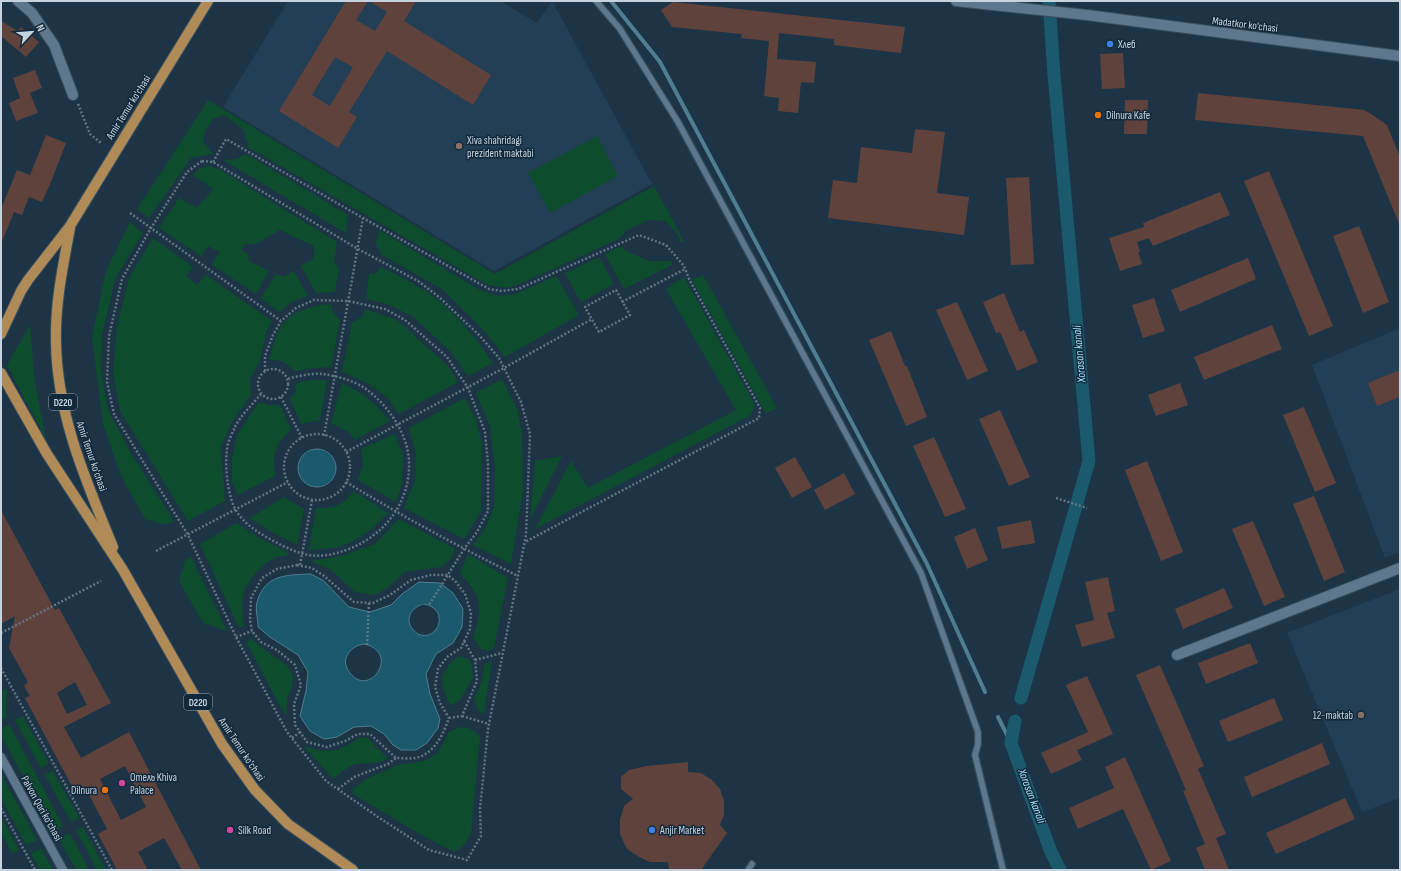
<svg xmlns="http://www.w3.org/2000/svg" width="1401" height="871" viewBox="0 0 1401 871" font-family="'Sofia Sans Condensed',sans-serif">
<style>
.built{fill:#223f56}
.green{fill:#0d4d2d}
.water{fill:#1b596d;stroke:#4e7e8f;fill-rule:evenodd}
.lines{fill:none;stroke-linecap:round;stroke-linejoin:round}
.stream{stroke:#4e7e8f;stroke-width:4}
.canal{stroke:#1b596d;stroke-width:13}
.building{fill:#60423c;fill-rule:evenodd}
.service-casing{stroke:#3a4f5d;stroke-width:8}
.pedestrian-casing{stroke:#3a4f5d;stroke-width:10}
.minor-casing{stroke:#3a4f5d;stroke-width:12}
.tertiary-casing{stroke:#3a4f5d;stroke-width:12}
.primary-casing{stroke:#3a4f5d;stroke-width:12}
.path{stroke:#617584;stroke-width:2.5;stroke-dasharray:2 2;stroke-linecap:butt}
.service{stroke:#5e778c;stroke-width:5.5}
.pedestrian{stroke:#5e778c;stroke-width:8}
.minor{stroke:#5e778c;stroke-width:10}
.tertiary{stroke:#5e778c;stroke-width:10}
.primary{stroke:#b08b57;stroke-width:10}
.shop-dot{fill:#3f7fe0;stroke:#12293b;stroke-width:1.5}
.food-dot{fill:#e8710a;stroke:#12293b;stroke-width:1.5}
.education-dot{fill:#8d6e63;stroke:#12293b;stroke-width:1.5}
.hotel-dot{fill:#d1479c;stroke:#12293b;stroke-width:1.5}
.labels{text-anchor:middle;stroke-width:3;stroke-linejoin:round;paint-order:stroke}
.shield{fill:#12293b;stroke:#90a0ae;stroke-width:1}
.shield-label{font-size:10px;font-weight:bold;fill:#c6d3df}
.street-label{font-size:11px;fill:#c6d3df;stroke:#12293b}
.poi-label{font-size:11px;fill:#c6d3df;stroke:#12293b;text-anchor:start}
.water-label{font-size:12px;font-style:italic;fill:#a2dff7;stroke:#12293b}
</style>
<rect width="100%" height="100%" fill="#1c3446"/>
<g class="built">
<path d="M 288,1 L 500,1 L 537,23 L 552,1 L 652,184 L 494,271 L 223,107 Z"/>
<path d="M 1400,328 L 1400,552 L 1385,558 L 1312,365 Z"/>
<path d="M 1400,589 L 1400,798 L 1362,812 L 1287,633 Z"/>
</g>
<g class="green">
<path d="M 208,100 L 495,274 L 654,186 L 685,243 L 681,242 L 675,231 L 665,221 L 649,220 L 627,230 L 619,239 L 520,284 L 507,288 L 488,285 L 249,148 L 243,129 L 224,115 L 213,119 L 205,131 L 203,142 L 213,154 L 191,158 L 149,218 L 137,209 Z"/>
<path d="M 597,136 L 618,176 L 550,213 L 528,173 Z"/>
<path d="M 246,154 L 348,215 L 346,233 L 223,160 L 237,159 Z"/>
<path d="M 209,166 L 219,169 L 337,242 L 334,262 L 339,269 L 335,292 L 316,293 L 301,266 L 314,258 L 314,246 L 280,230 L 256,244 L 246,244 L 241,250 L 248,254 L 249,261 L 269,271 L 256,294 L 212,265 L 219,252 L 208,246 L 201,256 L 159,228 L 179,198 L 197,208 L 213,189 L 193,175 L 200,168 Z"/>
<path d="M 130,222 L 143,233 L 115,279 L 102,336 L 101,371 L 108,410 L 132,455 L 174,521 L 166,525 L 145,519 L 121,476 L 103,424 L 92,337 L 106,271 Z"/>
<path d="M 379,230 L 480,290 L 498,296 L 516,294 L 556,276 L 579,315 L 505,357 L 481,327 L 442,289 L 382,255 L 376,244 Z"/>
<path d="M 153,238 L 193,267 L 186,276 L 197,285 L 206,275 L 272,321 L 266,333 L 260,361 L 250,379 L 251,395 L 233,420 L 221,447 L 225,501 L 188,521 L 120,411 L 113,372 L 117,326 L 129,278 Z"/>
<path d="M 620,246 L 628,252 L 649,261 L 672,261 L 672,265 L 624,289 L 605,254 Z"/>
<path d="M 599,257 L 614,284 L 581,302 L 565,273 Z"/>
<path d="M 381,267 C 398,275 414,283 430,294 C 454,311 477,339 493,363 L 468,376 L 451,352 L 413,317 L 388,304 L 366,299 L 369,274 L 375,274 Z"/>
<path d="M 294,271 L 308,296 C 296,299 288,304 279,312 L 261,298 L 276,274 L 284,277 Z"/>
<path d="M 703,275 L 777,408 L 766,414 L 692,280 Z"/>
<path d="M 684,277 L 755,405 L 751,415 L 535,529 L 571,461 L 588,488 L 736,410 L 666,289 Z"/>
<path d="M 331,304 L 333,313 L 340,320 L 331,368 L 322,367 L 294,371 C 286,363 281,359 269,360 C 272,350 276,332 283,324 C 295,309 313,306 331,304 Z"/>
<path d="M 365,309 L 397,320 L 448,366 L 458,382 L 399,414 L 387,398 L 369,384 L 342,372 L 352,323 L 363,316 Z"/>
<path d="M 30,325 L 35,383 L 46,439 L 7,365 Z"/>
<path d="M 502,379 L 517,409 L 522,433 L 523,491 L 511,564 L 473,545 L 485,529 L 494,507 L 495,467 L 490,426 L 476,393 Z"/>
<path d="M 313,380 L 327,380 L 320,420 L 301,424 L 290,399 L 295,393 L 297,383 Z"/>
<path d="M 342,383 C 364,394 374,401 390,421 L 355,440 L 347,431 L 331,423 Z"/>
<path d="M 465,398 L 476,420 L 482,444 L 481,511 L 464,539 L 404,508 L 415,481 L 416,454 L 409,428 Z"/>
<path d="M 259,402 L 268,405 L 280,405 L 291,429 C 275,447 272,451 275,476 L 238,495 L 232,482 L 232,460 L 237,435 Z"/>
<path d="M 395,434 L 403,455 L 402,484 L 396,502 L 358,480 L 363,465 L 361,449 Z"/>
<path d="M 562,456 L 530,520 L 535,461 Z"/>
<path d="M 354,491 L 388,513 C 364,539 345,550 309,550 L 316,508 C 336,508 340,507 354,491 Z"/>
<path d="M 284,497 L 304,509 L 297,545 L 270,531 L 250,518 Z"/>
<path d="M 399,519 L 455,549 L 450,560 L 441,567 L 404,572 L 389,587 L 375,595 L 355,592 L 331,570 L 310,561 L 341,556 L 375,544 Z"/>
<path d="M 237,523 L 258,537 L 288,552 L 287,556 C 284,556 280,556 278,557 C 264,562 250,577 245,590 C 241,601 242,614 244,625 L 239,628 L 200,544 Z"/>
<path d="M 468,554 L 508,578 L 494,648 L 488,651 L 481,649 L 473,638 C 477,626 481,613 478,600 C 476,590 466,580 460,573 Z"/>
<path d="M 191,556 L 227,631 L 203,623 L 179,581 L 185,561 Z"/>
<path d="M 252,639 L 263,649 L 288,666 L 293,676 L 292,687 L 287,698 L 287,715 L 284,713 L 246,642 Z"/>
<path d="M 458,656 L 468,659 L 472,666 L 473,677 L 460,700 L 450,705 C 439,681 438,674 458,656 Z"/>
<path d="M 492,660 L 484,713 L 481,713 L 476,706 L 474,697 C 481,687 484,678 484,666 Z"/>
<path d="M 7,688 L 6,717 L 1,720 L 1,691 Z"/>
<path d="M 23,716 L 49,764 L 41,768 L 15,720 Z"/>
<path d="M 9,724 L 63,826 L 53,832 L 1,735 L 1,729 Z"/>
<path d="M 460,727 L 469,728 L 480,736 L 471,833 C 467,842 462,848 454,852 L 423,836 L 353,794 L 353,789 L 366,779 L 398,765 L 424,761 L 438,753 L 449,732 Z"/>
<path d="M 367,737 L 376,747 L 388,758 C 377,766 364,761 351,766 C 345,769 338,775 333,779 L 303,746 C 317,750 330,754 344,747 C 355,742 354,739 367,737 Z"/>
<path d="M 53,771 L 79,818 L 71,822 L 45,775 Z"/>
<path d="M 1,774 L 37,840 L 26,845 L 1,798 Z"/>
<path d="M 1,816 L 19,850 L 12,854 L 1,832 Z"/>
<path d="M 83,827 L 106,870 L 97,870 L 76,830 Z"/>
<path d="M 70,833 L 89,870 L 76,870 L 59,839 Z"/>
<path d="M 41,848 L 53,870 L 40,870 L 31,854 Z"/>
</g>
<g class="water">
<circle cx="317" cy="468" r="19"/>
<path d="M 311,574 L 324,581 L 349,607 L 370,612 L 391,605 L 402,594 L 419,582 L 440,583 L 453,593 L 463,609 L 462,627 L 453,643 L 436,654 L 426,674 L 430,694 L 440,719 L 438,728 L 427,743 L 416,750 L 401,750 L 393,745 L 384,734 L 371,726 L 354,727 L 337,737 L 324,739 L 310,731 L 300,716 L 306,691 L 308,672 L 298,655 L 270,637 L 258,627 C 258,619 255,609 257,602 C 265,574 287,575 311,574 ZM 424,604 C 451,609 438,643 418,634 C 415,632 412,629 410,625 C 406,614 415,606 424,604 ZM 364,644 C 401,652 370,699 350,673 C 339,660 350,646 364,644 Z"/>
</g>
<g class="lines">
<g class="stream">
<path d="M 611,1 L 660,62 L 927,564 L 985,692"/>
<path d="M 998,717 L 1011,743"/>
</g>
<g class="canal">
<path d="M 1021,698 L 1089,461 L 1054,75 L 1049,1"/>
<path d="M 1015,721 L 1011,743 L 1051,852 L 1060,870"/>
</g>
</g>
<g class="building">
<path d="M 346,1 L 368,1 L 356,20 L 375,31 L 387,12 L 369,1 L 416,1 L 404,21 L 491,75 L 473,105 L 387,51 L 349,112 L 357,117 L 338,148 L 279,111 ZM 335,57 L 353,67 L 330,106 L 312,95 Z"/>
<path d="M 673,2 L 905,27 L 901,53 L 834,45 L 834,39 L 779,33 L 777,59 L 816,62 L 814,83 L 801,82 L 798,113 L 778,111 L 779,98 L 764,96 L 769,41 L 741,38 L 742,34 L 672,27 L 661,10 Z"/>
<path d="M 1,21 L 18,31 L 21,27 L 39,42 L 26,57 L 1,36 Z"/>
<path d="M 1123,53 L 1125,88 L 1102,89 L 1100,54 Z"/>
<path d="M 35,70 L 42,88 L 30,93 L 38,113 L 16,121 L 9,103 L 20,98 L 13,78 Z"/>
<path d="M 1198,93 L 1365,110 L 1387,125 L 1400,157 L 1400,226 L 1363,136 L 1195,120 Z"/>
<path d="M 1125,100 L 1148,100 L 1147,134 L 1124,134 Z"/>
<path d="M 915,129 L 945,132 L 937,193 L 969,197 L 964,235 L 828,218 L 833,180 L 857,183 L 861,147 L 912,153 Z"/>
<path d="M 46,135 L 66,143 L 51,182 L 42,202 L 29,197 L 22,215 L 14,212 L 1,244 L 1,209 L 17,170 L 30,175 Z"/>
<path d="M 1269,171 L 1333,326 L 1309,336 L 1244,181 Z"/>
<path d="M 1029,177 L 1034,264 L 1011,265 L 1006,178 Z"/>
<path d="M 1220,192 L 1230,215 L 1153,246 L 1149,238 L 1137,242 L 1140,252 L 1138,252 L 1142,264 L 1120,271 L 1109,238 L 1144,227 L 1143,223 Z"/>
<path d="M 1359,226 L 1389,302 L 1363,313 L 1333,236 Z"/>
<path d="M 1248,258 L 1256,279 L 1180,312 L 1171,290 Z"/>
<path d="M 1004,293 L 1020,332 L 1024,330 L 1038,362 L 1017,371 L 1000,332 L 996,333 L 983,302 Z"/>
<path d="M 1154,298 L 1165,331 L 1143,338 L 1132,305 Z"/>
<path d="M 957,302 L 988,371 L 967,380 L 936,310 Z"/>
<path d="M 1272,325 L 1282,349 L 1204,380 L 1194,357 Z"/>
<path d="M 891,331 L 905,366 L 907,366 L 927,417 L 906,426 L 869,340 Z"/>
<path d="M 1400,370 L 1400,397 L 1377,406 L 1368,383 Z"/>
<path d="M 1180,383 L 1188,405 L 1156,416 L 1148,395 Z"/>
<path d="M 1304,407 L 1336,483 L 1315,492 L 1283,415 Z"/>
<path d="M 1000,410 L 1030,477 L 1009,486 L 979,419 Z"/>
<path d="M 934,437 L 966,509 L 945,517 L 913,446 Z"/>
<path d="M 795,457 L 812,487 L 792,498 L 775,468 Z"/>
<path d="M 1147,461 L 1183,552 L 1161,561 L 1125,470 Z"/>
<path d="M 844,473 L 855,494 L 825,510 L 814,490 Z"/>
<path d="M 1314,496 L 1345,572 L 1324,581 L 1293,504 Z"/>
<path d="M 1,510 L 55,610 L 59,608 L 111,703 L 64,727 L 81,758 L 129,732 L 201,870 L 182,870 L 164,838 L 138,852 L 148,870 L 117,870 L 98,834 L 107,829 L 86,789 L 76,794 L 25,698 L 30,696 L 24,686 L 28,682 L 9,648 L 15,616 L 1,624 ZM 75,682 L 87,705 L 67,714 L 57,693 ZM 125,766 L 146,807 L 121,820 L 100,779 Z"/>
<path d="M 1031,520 L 1035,543 L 1002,549 L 997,527 Z"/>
<path d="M 1253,521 L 1285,597 L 1264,606 L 1232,529 Z"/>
<path d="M 975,528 L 988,560 L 967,569 L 954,537 Z"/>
<path d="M 1108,577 L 1115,611 L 1107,613 L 1115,638 L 1082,647 L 1075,625 L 1094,620 L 1085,582 Z"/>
<path d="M 1224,588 L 1233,608 L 1183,629 L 1175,609 Z"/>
<path d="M 1250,643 L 1258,663 L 1206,684 L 1198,663 Z"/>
<path d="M 1160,665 L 1204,766 L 1198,769 L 1226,834 L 1216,838 L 1229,870 L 1205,870 L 1196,848 L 1205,844 L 1183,791 L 1186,790 L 1136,675 Z"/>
<path d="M 1087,676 L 1113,734 L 1077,750 L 1082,760 L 1051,774 L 1041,753 L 1088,732 L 1066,685 Z"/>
<path d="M 1274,698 L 1283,720 L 1228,742 L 1219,721 Z"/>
<path d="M 1322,743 L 1330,764 L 1252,797 L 1244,777 Z"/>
<path d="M 1125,757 L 1171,861 L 1151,870 L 1123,809 L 1078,829 L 1069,808 L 1114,788 L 1105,767 Z"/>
<path d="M 688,762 L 688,772 L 701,773 L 712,780 L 720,789 L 724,801 L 724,815 L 720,825 L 727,833 L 701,870 L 669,870 L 668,862 L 650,862 L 639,857 L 627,849 L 620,834 L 620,820 L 624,806 L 633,799 L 621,789 L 621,777 L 629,770 L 646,766 Z"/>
<path d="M 1345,798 L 1355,819 L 1276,854 L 1266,833 Z"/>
</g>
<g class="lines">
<g class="service-casing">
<g id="service">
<path d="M 596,1 L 620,29 L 678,122 L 921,573 L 978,732 L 978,744 L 975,755 L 1003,870"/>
<path d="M 748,870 L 752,864"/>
</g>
</g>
<g class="pedestrian-casing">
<path id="pedestrian" d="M 1,757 L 63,870"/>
</g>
<g class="minor-casing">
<g id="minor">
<path d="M 18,1 L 32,13 L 54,45 L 73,95"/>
<path d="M 1177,655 L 1400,568"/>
</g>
</g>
<g class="tertiary-casing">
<path id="tertiary" d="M 956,1 L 1087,15 L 1400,56"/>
</g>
<g class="primary-casing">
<g id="primary">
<path d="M 70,228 C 63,266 55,303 56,342 C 57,415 86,481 113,547"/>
<path d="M 1,334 L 21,291 L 28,280 L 70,226 L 208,1"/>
<path d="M 1,373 L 47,454 L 123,570 L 222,744 L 255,790 L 288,824 L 353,870"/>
</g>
</g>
<g class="path">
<path d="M 78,104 L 90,134 L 102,144"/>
<path d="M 202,161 L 213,162 L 358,249 L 418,281 L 439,297 L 479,335 L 499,358 L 521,402 L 530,434 L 526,535 L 488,729 L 480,809 L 481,836 L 467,860 L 429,850 L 378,817 L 326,781 L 287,732 L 236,637 L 188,535 L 114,414 L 107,382 L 109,336 L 122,279 L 151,228 L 187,172 Z"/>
<path d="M 213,162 L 226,139 L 363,218 L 489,289 L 502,291 L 518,289 L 639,235 L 666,245 L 684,266 L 689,279 L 760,408 L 759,418 L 525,542"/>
<path d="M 130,213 L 281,321"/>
<path d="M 616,290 L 630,315 L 599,332 L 585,307 Z"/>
<path d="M 622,302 L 685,269"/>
<circle cx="273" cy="384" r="15"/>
<path d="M 265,371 L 265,356 L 273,335 L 281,321 L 296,308 L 314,300 L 348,301 L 385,309 L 405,320 L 447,357 L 468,388 L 485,432 L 488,464 L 488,511 L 477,532 L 464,549 L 429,605"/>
<path d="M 261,394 C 253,404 240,416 235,427 C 232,434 227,443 227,450 C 225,465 227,484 231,498 C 237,523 262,535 283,546 C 308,558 322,559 349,549 C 385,535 410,502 409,463 C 409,435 388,405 366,389 C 355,381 337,376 323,374 C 312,373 298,376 287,379"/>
<path d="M 281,397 L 302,438"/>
<circle cx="317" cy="467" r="33"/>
<path d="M 324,436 L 363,218"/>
<path d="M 346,452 L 504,368 L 592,319"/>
<path d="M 346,482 C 402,516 459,547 518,576"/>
<path d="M 1056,498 L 1087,508"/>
<path d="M 156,551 L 288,482"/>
<path d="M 297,565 L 312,568 L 324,576 L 354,602 L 373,603 L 390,595 L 411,580 L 431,575 L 448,575 L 456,582 L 465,594 L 471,613 L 470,629 L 461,648 L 447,657 L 438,669 L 435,687 L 440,703 L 449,718 C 443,734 435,754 415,758 C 409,759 402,758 396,758 L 370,734 L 358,734 L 345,741 L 327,747 L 307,742 L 295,725 L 294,704 L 301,685 L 295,665 L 277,650 L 261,642 L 252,631 L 250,620 L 251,598 L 262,578 L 277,569 Z"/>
<path d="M 300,565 L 312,500"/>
<path d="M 1,633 L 101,581"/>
<path d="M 236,637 L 252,631"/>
<path d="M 367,645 L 369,603"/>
<path d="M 475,660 L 502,653"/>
<path d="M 1,668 L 112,870"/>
<path d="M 462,716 L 489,724"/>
<path d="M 449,718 L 462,716 L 477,681 L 475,660 L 464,641"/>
<path d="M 292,738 L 300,732"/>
<path d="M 338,789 L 354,777 L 388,764 L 396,758"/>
<path d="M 1,808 L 35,870"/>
</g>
<use href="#service" class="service"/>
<use href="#pedestrian" class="pedestrian"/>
<use href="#minor" class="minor"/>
<use href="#tertiary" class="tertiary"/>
<use href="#primary" class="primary"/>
</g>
<g class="shop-dot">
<circle cx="1110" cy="44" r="4"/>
<circle cx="652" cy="830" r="4"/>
</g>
<g class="food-dot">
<circle cx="1098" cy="115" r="4"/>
<circle cx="105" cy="790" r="4"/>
</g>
<g class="education-dot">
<circle cx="459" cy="146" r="4"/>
<circle cx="1361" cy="715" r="4"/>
</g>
<g class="hotel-dot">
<circle cx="122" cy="783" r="4"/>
<circle cx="230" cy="830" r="4"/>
</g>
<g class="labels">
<g class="shield">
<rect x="49" y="394" width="28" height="16" rx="3"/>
<rect x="184" y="694" width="28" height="16" rx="3"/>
</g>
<g class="shield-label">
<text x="63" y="406">D220</text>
<text x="198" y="706">D220</text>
</g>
<g class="street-label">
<text transform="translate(1245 24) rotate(7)" y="4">Madatkor ko'chasi</text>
<text transform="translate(128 107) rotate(-58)" y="4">Amir Temur ko'chasi</text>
<text transform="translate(92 456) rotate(71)" y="4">Amir Temur ko'chasi</text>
<text transform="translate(242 749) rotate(56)" y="4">Amir Temur ko'chasi</text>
<text transform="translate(42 808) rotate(61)" y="4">Palvon Qori ko'chasi</text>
</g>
<g class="poi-label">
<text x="1118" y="48">Хлеб</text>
<text x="1106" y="119">Dilnura Kafe</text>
<text x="467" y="144">Xiva shahridagi<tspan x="467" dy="13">prezident maktabi</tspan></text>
<text x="1353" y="719" text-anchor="end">12-maktab</text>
<text x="130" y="781">Отель Khiva<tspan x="130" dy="13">Palace</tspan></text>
<text x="97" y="794" text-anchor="end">Dilnura</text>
<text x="238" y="834">Silk Road</text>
<text x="660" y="834">Anjir Market</text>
</g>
<g class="water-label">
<text transform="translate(1079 354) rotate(-95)" y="4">Xorasan kanali</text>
<text transform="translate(1032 796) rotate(69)" y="4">Xorasan kanali</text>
</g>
</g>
<rect width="1401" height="871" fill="none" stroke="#c6d3df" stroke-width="4"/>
<g transform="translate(32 32) rotate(64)" stroke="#12293b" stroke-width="3" paint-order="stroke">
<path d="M0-3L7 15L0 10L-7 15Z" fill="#c6d3df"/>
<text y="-6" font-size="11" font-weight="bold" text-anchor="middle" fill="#c6d3df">N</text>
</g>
</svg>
